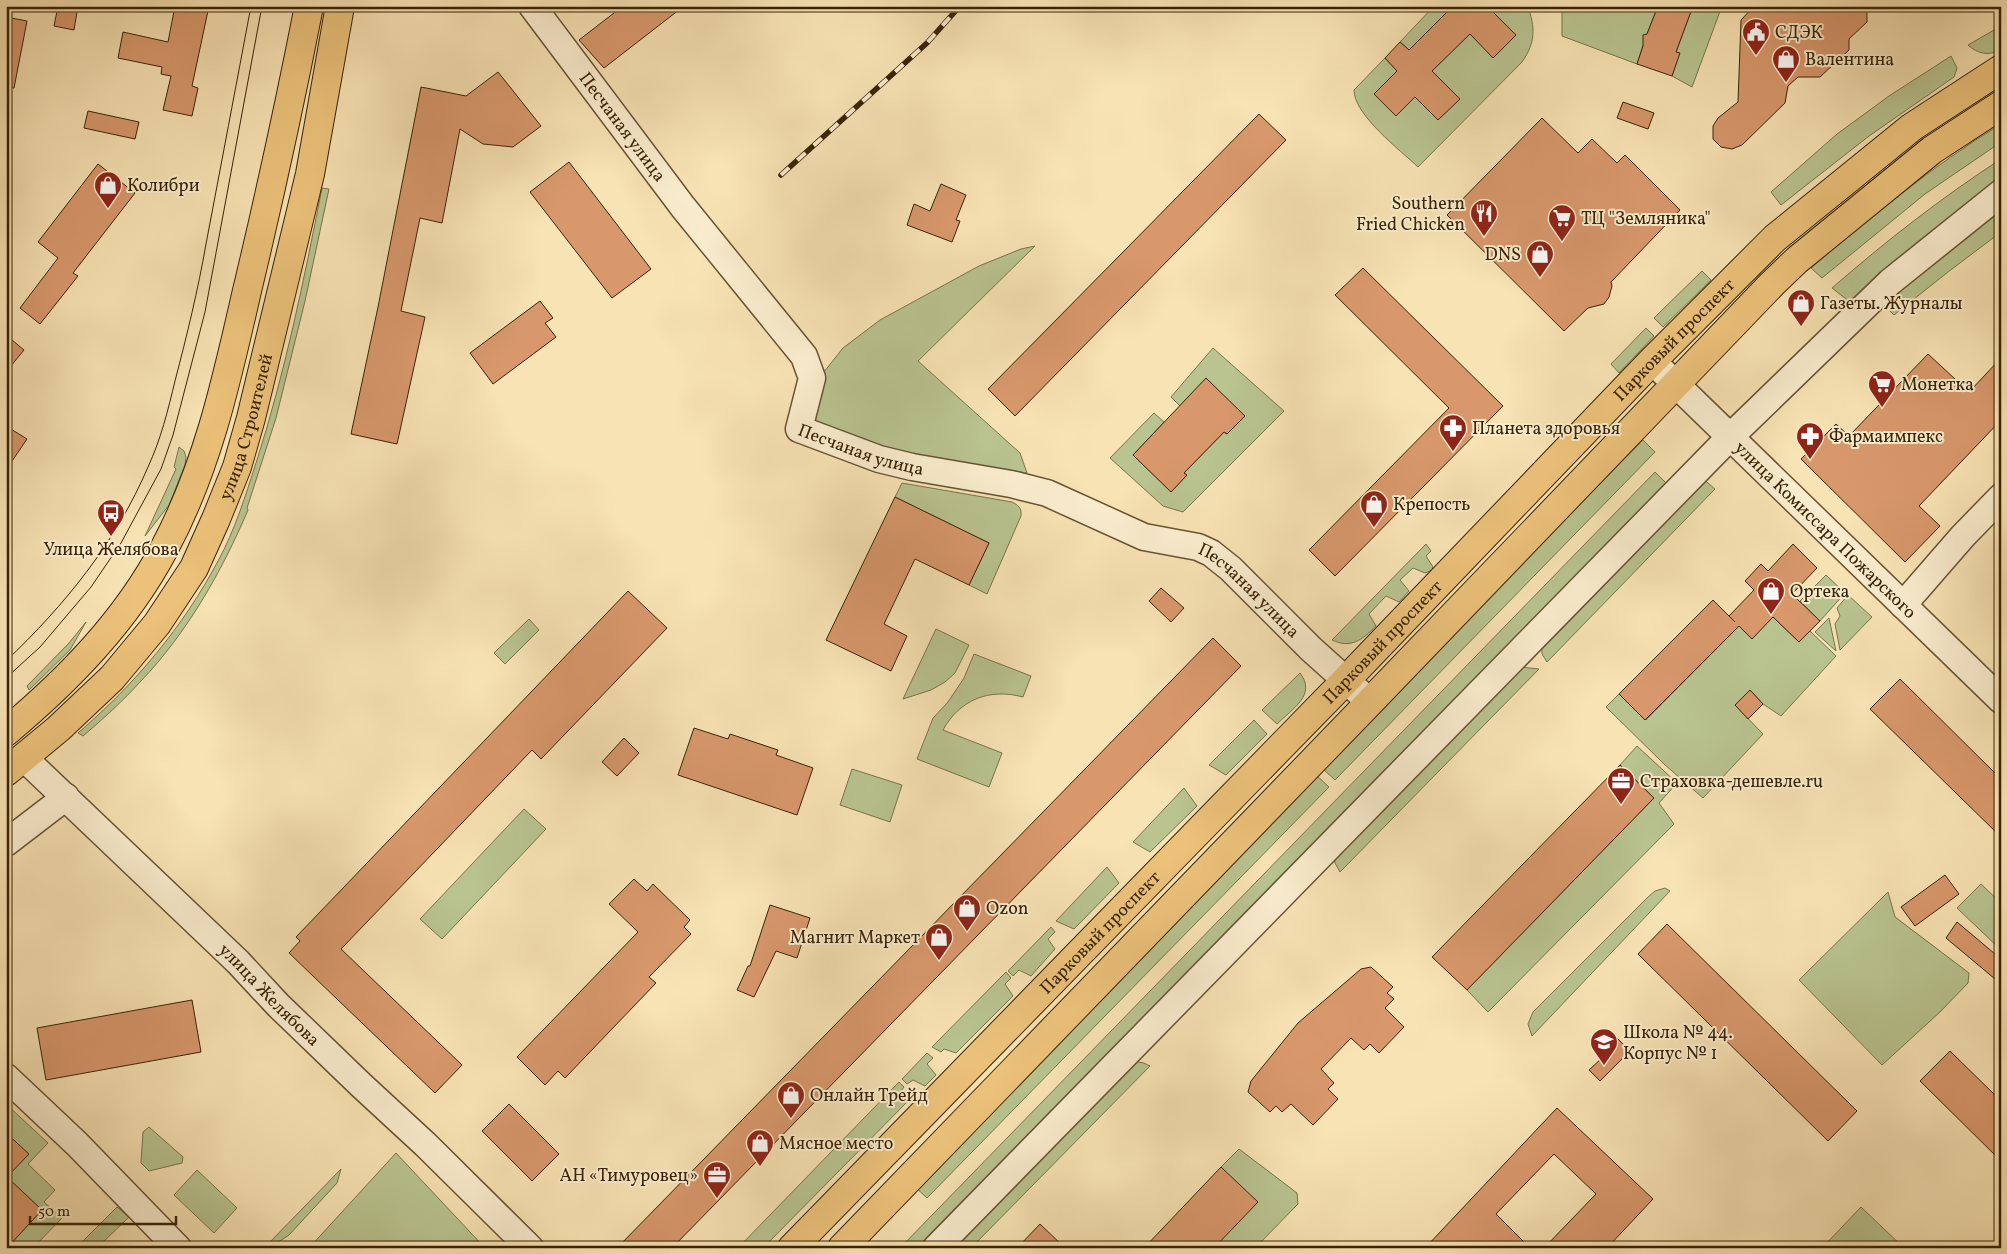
<svg xmlns="http://www.w3.org/2000/svg" width="2007" height="1254" viewBox="0 0 2007 1254" font-family="Vollkorn,serif">
<style>
.green{fill:#b9c490;stroke:#78744a}
.building{fill:#d8986c;stroke:#382305}
.lines{fill:none;stroke-linecap:round;stroke-linejoin:round}
.minor-casing{stroke:#685331;stroke-width:29}
.major-casing{stroke:#382305;stroke-width:30}
.minor{stroke:#faedce;stroke-width:26}
.major{stroke:#ecc27a;stroke-width:28}
.tram{stroke:#382305;stroke-width:1}
.rail-casing{stroke:#382305;stroke-width:5.5}
.rail{stroke:#faedce;stroke-width:4;stroke-dasharray:11;stroke-linecap:butt}
.labels{text-anchor:middle;stroke-width:4;stroke-linejoin:round;paint-order:stroke}
.poi-label{font-size:18px;fill:#382305;stroke:#faedce;text-anchor:start}
.street-label{font-size:18px;fill:#382305;stroke:#faedce}
</style>
<rect width="100%" height="100%" fill="#f8e3b4"/>
<filter id="stains"><feTurbulence type="fractalNoise" baseFrequency=".004" numOctaves="4"/><feColorMatrix values="0 0 0 0 .2 0 0 0 0 .09 0 0 0 0 .02 0 0 0 .5 -.17"/></filter>
<radialGradient id="worn" r=".72"><stop offset=".6" stop-color="#630" stop-opacity="0"/><stop offset="1" stop-color="#630" stop-opacity=".3"/></radialGradient>
<g class="green">
<path d="M 1434,6 L 1453,6 L 1409,50 L 1400,42 Z"/>
<path d="M 1490,6 L 1528,6 C 1535,28 1536,42 1522,62 L 1418,167 C 1400,150 1354,115 1354,90 L 1385,58 L 1397,71 L 1375,94 L 1396,116 L 1415,97 L 1438,120 L 1460,99 L 1432,71 L 1470,34 L 1493,57 L 1488,8 Z"/>
<path d="M 1562,6 L 1658,6 L 1647,34 L 1643,38 L 1644,42 L 1637,64 L 1562,36 Z"/>
<path d="M 1693,6 L 1722,6 L 1692,87 L 1672,76 L 1679,53 L 1676,52 Z"/>
<path d="M 2001,26 L 2001,50 C 1988,56 1978,54 1968,45 Z"/>
<path d="M 1951,56 L 1957,68 L 1954,77 L 1869,136 L 1781,205 L 1771,192 L 1837,134 L 1889,96 Z"/>
<path d="M 2001,124 L 2001,142 L 1925,194 L 1822,278 L 1811,268 C 1871,217 1932,166 2001,124 Z"/>
<path d="M 2001,159 L 2001,186 L 1851,303 L 1832,288 C 1886,241 1941,198 2001,159 Z"/>
<path d="M 322,188 L 329,189 L 305,301 L 276,418 L 247,508 L 248,510 C 222,571 187,633 141,681 C 123,701 103,719 83,736 L 78,733 C 135,684 183,627 218,561 C 235,530 245,497 256,463 C 285,373 304,280 322,188 Z"/>
<path d="M 2001,211 L 2001,232 L 1948,272 L 1894,315 L 1888,309 L 1887,301 L 1960,240 Z"/>
<path d="M 1035,246 L 918,361 L 1020,453 L 1027,473 C 996,467 963,466 932,460 C 891,452 848,441 813,419 L 820,377 L 843,348 L 880,320 L 979,266 L 1021,249 Z"/>
<path d="M 1702,271 L 1711,280 L 1663,327 L 1654,318 Z"/>
<path d="M 1646,328 L 1654,336 L 1619,373 L 1611,364 Z"/>
<path d="M 1213,348 L 1284,411 L 1183,512 L 1163,506 L 1110,458 L 1154,413 L 1164,422 L 1133,455 L 1171,492 L 1187,475 L 1184,473 L 1224,432 L 1227,434 L 1244,416 L 1206,379 L 1180,406 L 1171,397 Z"/>
<path d="M 1643,440 L 1655,452 L 1335,780 L 1322,768 Z"/>
<path d="M 179,447 L 184,451 L 186,457 L 185,465 L 169,505 L 145,536 L 176,469 L 174,467 Z"/>
<path d="M 1655,472 L 1666,483 L 922,1248 L 900,1248 Z"/>
<path d="M 1702,478 L 1715,489 L 1547,662 L 1542,654 L 1542,647 Z"/>
<path d="M 902,483 L 1012,502 C 1018,505 1022,508 1021,516 L 987,594 L 969,585 L 989,543 L 895,497 Z"/>
<path d="M 1426,544 L 1431,551 L 1426,556 L 1433,567 L 1432,570 L 1425,573 L 1413,568 L 1400,580 L 1409,591 L 1399,602 L 1386,596 L 1369,614 L 1376,626 C 1362,640 1351,649 1332,640 Z"/>
<path d="M 1826,575 L 1845,593 L 1820,621 L 1800,601 Z"/>
<path d="M 1848,595 L 1872,617 L 1840,650 L 1835,624 L 1840,616 L 1837,608 Z"/>
<path d="M 1773,617 L 1799,642 L 1810,631 L 1836,656 L 1781,716 L 1763,704 L 1750,690 L 1735,705 L 1763,734 L 1703,798 L 1664,764 L 1606,707 L 1619,694 L 1646,720 L 1739,626 L 1752,638 Z"/>
<path d="M 1829,618 L 1836,651 L 1815,632 Z"/>
<path d="M 529,619 L 539,630 L 505,664 L 494,653 Z"/>
<path d="M 86,622 L 70,650 L 29,690 L 27,686 L 69,643 Z"/>
<path d="M 936,629 L 969,645 L 955,673 L 945,682 L 931,690 L 903,699 Z"/>
<path d="M 974,654 L 1031,676 L 1023,697 C 990,688 960,699 943,730 L 1002,753 L 989,787 L 917,759 L 933,718 L 948,702 L 964,678 Z"/>
<path d="M 1520,667 L 1539,669 L 1340,872 L 1335,863 L 1334,857 Z"/>
<path d="M 1300,673 C 1317,695 1292,709 1277,724 L 1262,710 Z"/>
<path d="M 1254,720 L 1267,734 L 1226,775 L 1209,765 Z"/>
<path d="M 1637,746 L 1677,783 L 1659,803 L 1674,824 L 1488,1012 L 1467,990 L 1654,798 L 1620,765 Z"/>
<path d="M 852,769 L 902,785 L 890,822 L 840,805 Z"/>
<path d="M 1315,774 L 1329,787 L 927,1198 L 913,1185 Z"/>
<path d="M 1184,788 L 1197,806 L 1150,852 L 1133,842 Z"/>
<path d="M 524,809 L 546,829 L 442,939 L 420,919 Z"/>
<path d="M 1107,867 L 1119,883 L 1074,929 L 1056,921 Z"/>
<path d="M 1981,884 L 2001,903 L 2001,950 L 1957,908 Z"/>
<path d="M 1665,888 L 1670,891 L 1532,1036 L 1528,1024 L 1533,1012 L 1648,897 L 1655,891 Z"/>
<path d="M 1888,892 L 1895,917 L 1969,973 L 1968,983 L 1940,1012 L 1882,1065 L 1799,980 Z"/>
<path d="M 1051,927 L 1055,932 L 1048,939 L 1055,949 L 1031,976 L 1019,970 L 1013,976 L 1008,971 Z"/>
<path d="M 1006,972 L 1011,978 L 1005,984 L 1013,996 L 956,1053 L 944,1049 L 941,1052 L 932,1047 Z"/>
<path d="M 927,1053 L 933,1058 L 927,1064 L 936,1075 L 925,1086 L 913,1080 L 907,1084 L 902,1079 Z"/>
<path d="M 1138,1062 L 1144,1063 L 1150,1066 L 971,1248 L 960,1248 L 960,1240 L 1131,1065 Z"/>
<path d="M 899,1082 L 904,1087 L 901,1091 L 908,1101 L 763,1248 L 738,1248 Z"/>
<path d="M 6,1104 L 48,1143 L 28,1164 L 55,1190 L 44,1202 L 62,1218 L 33,1248 L 21,1248 L 13,1241 L 42,1210 L 7,1177 L 28,1154 L 6,1133 Z"/>
<path d="M 149,1127 L 183,1157 L 182,1163 L 149,1171 L 141,1163 L 143,1132 Z"/>
<path d="M 1239,1149 L 1297,1193 L 1298,1204 L 1255,1248 L 1214,1248 L 1221,1167 Z"/>
<path d="M 396,1153 L 485,1248 L 309,1248 Z"/>
<path d="M 341,1169 L 337,1183 L 289,1235 L 277,1243 L 269,1243 Z"/>
<path d="M 197,1170 L 237,1208 L 214,1233 L 174,1195 Z"/>
<path d="M 117,1207 L 129,1217 L 97,1248 L 76,1248 Z"/>
<path d="M 1861,1207 L 1904,1248 L 1822,1248 Z"/>
</g>
<g class="building">
<path d="M 58,6 L 78,6 L 74,30 L 54,26 Z"/>
<path d="M 175,6 L 209,6 L 192,86 L 198,88 L 192,116 L 163,110 L 171,76 L 161,74 L 162,67 L 118,58 L 123,32 L 168,42 Z"/>
<path d="M 623,6 L 684,6 L 604,68 L 579,40 Z"/>
<path d="M 1453,6 L 1487,6 L 1516,35 L 1493,58 L 1470,34 L 1432,71 L 1460,99 L 1438,120 L 1415,97 L 1396,116 L 1374,94 L 1397,71 L 1385,58 L 1400,42 L 1409,50 Z"/>
<path d="M 1658,6 L 1693,6 L 1676,52 L 1680,53 L 1672,76 L 1637,64 L 1643,46 L 1643,35 L 1647,34 Z"/>
<path d="M 1754,6 L 1867,6 L 1867,22 L 1849,39 L 1849,50 L 1820,77 L 1798,77 L 1788,86 L 1785,103 L 1742,145 L 1732,149 L 1721,147 L 1713,139 L 1713,126 L 1718,118 L 1738,102 L 1741,20 Z"/>
<path d="M 6,17 L 27,21 L 14,88 L 6,88 Z"/>
<path d="M 498,72 L 541,126 L 513,147 L 483,144 L 460,129 L 442,223 L 420,218 L 401,311 L 425,317 L 397,444 L 351,434 L 378,307 L 421,87 L 466,96 Z"/>
<path d="M 1623,102 L 1654,113 L 1648,129 L 1617,118 Z"/>
<path d="M 88,111 L 139,122 L 135,139 L 84,128 Z"/>
<path d="M 1259,114 L 1286,140 L 1015,416 L 988,389 Z"/>
<path d="M 1542,118 L 1578,153 L 1592,139 L 1617,163 L 1625,155 L 1680,210 L 1611,282 L 1612,286 L 1609,297 L 1604,304 L 1588,308 L 1564,331 L 1447,215 Z"/>
<path d="M 569,162 L 651,269 L 612,298 L 530,192 Z"/>
<path d="M 98,164 L 135,193 L 73,273 L 78,276 L 40,324 L 20,308 L 58,258 L 38,242 Z"/>
<path d="M 941,184 L 966,195 L 956,220 L 960,221 L 952,242 L 907,225 L 914,204 L 930,211 Z"/>
<path d="M 1363,268 L 1503,406 L 1335,576 L 1309,550 L 1449,408 L 1335,295 Z"/>
<path d="M 540,301 L 553,318 L 545,323 L 556,337 L 493,384 L 470,353 Z"/>
<path d="M 6,335 L 24,350 L 6,372 Z"/>
<path d="M 1928,354 L 1969,392 L 2001,358 L 2001,420 L 1919,506 L 1940,526 L 1905,562 L 1801,459 L 1836,424 L 1849,436 Z"/>
<path d="M 1206,378 L 1245,416 L 1227,434 L 1224,432 L 1184,473 L 1187,475 L 1171,492 L 1133,455 Z"/>
<path d="M 6,426 L 27,439 L 6,470 Z"/>
<path d="M 895,497 L 989,543 L 969,585 L 915,559 L 884,624 L 907,636 L 891,671 L 826,640 Z"/>
<path d="M 1793,544 L 1817,568 L 1792,594 L 1820,621 L 1799,642 L 1773,617 L 1752,639 L 1739,626 L 1645,720 L 1619,694 L 1713,600 L 1735,622 L 1729,616 L 1754,590 L 1745,581 L 1761,564 L 1768,571 Z"/>
<path d="M 1161,588 L 1184,608 L 1171,622 L 1149,601 Z"/>
<path d="M 628,591 L 667,628 L 541,759 L 532,750 L 341,949 L 462,1065 L 435,1093 L 289,953 L 300,941 L 296,937 Z"/>
<path d="M 1213,638 L 1241,666 L 672,1248 L 617,1248 Z"/>
<path d="M 1900,679 L 2001,779 L 2001,837 L 1870,709 Z"/>
<path d="M 1750,690 L 1763,704 L 1748,719 L 1735,705 Z"/>
<path d="M 694,728 L 728,739 L 730,734 L 778,750 L 776,755 L 813,768 L 797,815 L 678,775 Z"/>
<path d="M 624,738 L 639,753 L 617,776 L 602,762 Z"/>
<path d="M 1620,765 L 1654,798 L 1467,990 L 1432,957 Z"/>
<path d="M 1945,875 L 1959,894 L 1915,926 L 1901,907 Z"/>
<path d="M 634,879 L 647,891 L 653,884 L 690,920 L 684,927 L 691,934 L 649,977 L 656,983 L 565,1078 L 558,1071 L 545,1085 L 517,1057 L 638,932 L 609,904 Z"/>
<path d="M 770,905 L 810,918 L 797,958 L 776,951 L 754,997 L 737,990 L 748,966 L 750,966 Z"/>
<path d="M 1957,922 L 2001,959 L 2001,984 L 1946,938 Z"/>
<path d="M 1667,924 L 1857,1111 L 1828,1141 L 1638,954 Z"/>
<path d="M 1371,967 L 1393,987 L 1387,993 L 1394,999 L 1385,1008 L 1404,1027 L 1379,1053 L 1370,1044 L 1364,1050 L 1351,1038 L 1321,1069 L 1334,1083 L 1328,1089 L 1338,1099 L 1313,1125 L 1291,1104 L 1282,1112 L 1276,1106 L 1270,1112 L 1248,1092 L 1251,1081 L 1298,1023 L 1361,969 Z"/>
<path d="M 192,1000 L 201,1052 L 46,1080 L 37,1028 Z"/>
<path d="M 1610,1031 L 1630,1051 L 1600,1081 L 1589,1070 L 1602,1058 L 1593,1048 Z"/>
<path d="M 1950,1051 L 2001,1101 L 2001,1161 L 1920,1081 Z"/>
<path d="M 509,1104 L 559,1154 L 532,1181 L 482,1131 Z"/>
<path d="M 1557,1108 L 1653,1199 L 1607,1248 L 1544,1248 L 1596,1194 L 1554,1154 L 1496,1214 L 1530,1248 L 1425,1248 Z"/>
<path d="M 6,1133 L 29,1154 L 7,1177 L 42,1210 L 7,1248 Z"/>
<path d="M 1221,1167 L 1258,1202 L 1214,1248 L 1144,1248 Z"/>
<path d="M 1040,1224 L 1065,1248 L 1017,1248 Z"/>
</g>
<g class="lines">
<g class="minor-casing">
<g id="minor">
<path id="s1" d="M 532,6 L 683,207 L 804,356 L 812,378 L 799,429 L 879,459 L 912,467 L 1011,484 L 1047,493 L 1144,537 L 1198,547 L 1211,553 L 1231,569 L 1311,649 L 1370,702"/>
<path id="s2" d="M 1652,361 L 2001,700"/>
<path d="M 1903,605 L 1963,536 L 2001,497"/>
<path id="s3" d="M 24,758 L 238,962 L 278,1005 L 361,1085 L 426,1145 L 530,1248"/>
<path d="M 6,843 L 66,797"/>
<path d="M 6,1077 L 77,1144 L 178,1248"/>
<path d="M 936,1248 L 1730,437 L 1890,282 L 2001,193"/>
</g>
</g>
<g class="major-casing">
<g id="major">
<path d="M 6,732 C 68,680 126,621 164,549 C 207,469 226,383 246,295 C 269,199 290,103 309,6"/>
<path id="s4" d="M 6,772 L 58,729 L 112,678 L 157,624 L 194,568 L 216,519 L 237,467 L 251,418 L 310,174 L 340,6"/>
<path id="s5" d="M 792,1248 L 1346,680 L 1652,361 L 1775,238 L 1912,127 L 2001,69"/>
<path d="M 842,1248 L 1370,702 L 1772,284 L 1797,260 L 1932,150 L 2001,105"/>
</g>
</g>
<use href="#minor" class="minor"/>
<use href="#major" class="major"/>
<g class="tram">
<path d="M 6,661 C 65,605 116,542 148,467 C 161,439 168,410 175,381 C 187,335 198,290 206,244 C 221,165 236,86 251,6"/>
<path d="M 6,678 L 40,647 L 91,587 L 121,543 L 161,469 L 173,435 L 205,312 L 262,6"/>
</g>
<g class="rail-casing">
<path id="rail" d="M 781,175 L 927,43 L 960,6"/>
</g>
<use href="#rail" class="rail"/>
</g>
<defs>
<g id="civic-pin" transform="scale(1.4375)"><path d="M0 17L-7.5 6A9.5 9.5 0 1 1 7.5 6Z" fill="#8f2418" stroke="#faedce"/><path d="M-.6-6.5H3V-4.5H.6V-3L4-1V1h2V6H-6V1h2V-1L-.6-3ZM-1.2 2.5V6h2.4V2.5Z" fill="#fff"/></g>
<g id="shop-pin" transform="scale(1.4375)"><path d="M0 17L-7.5 6A9.5 9.5 0 1 1 7.5 6Z" fill="#8f2418" stroke="#faedce"/><path d="M-5-2.5h2.3a2.7 3.5 0 0 1 5.4 0H5L5.5 6h-11ZM-1.5-2.5h3a1.5 2.3 0 0 0-3 0Z" fill="#fff"/></g>
<g id="restaurant-pin" transform="scale(1.4375)"><path d="M0 17L-7.5 6A9.5 9.5 0 1 1 7.5 6Z" fill="#8f2418" stroke="#faedce"/><path d="M-5-6h1v4h1v-4h1v4h1v-4h1v5L-1.5 .5V6h-2V.5L-5-1ZM5-6V6H3V1.5H1.5Q1.5-4 5-6Z" fill="#fff"/></g>
<g id="supermarket-pin" transform="scale(1.4375)"><path d="M0 17L-7.5 6A9.5 9.5 0 1 1 7.5 6Z" fill="#8f2418" stroke="#faedce"/><path d="M-6-5.5h2.5l.6 2H6L4.5 2H-2.5L-4.4-4H-6ZM-1.5 3.2a1.3 1.3 0 1 0 .1 0ZM3 3.2a1.3 1.3 0 1 0 .1 0Z" fill="#fff"/></g>
<g id="pharmacy-pin" transform="scale(1.4375)"><path d="M0 17L-7.5 6A9.5 9.5 0 1 1 7.5 6Z" fill="#8f2418" stroke="#faedce"/><path d="M-2-6h4v4h4v4h-4v4h-4v-4h-4v-4h4Z" fill="#fff"/></g>
<g id="bus-pin" transform="scale(1.4375)"><path d="M0 17L-7.5 6A9.5 9.5 0 1 1 7.5 6Z" fill="#8f2418" stroke="#faedce"/><path d="M-5-6H5V4H4V6H2V4H-2V6H-4V4H-5ZM-3.5-4V0h7V-4ZM-3.5 1.2v1.5H-2V1.2ZM2 1.2v1.5H3.5V1.2Z" fill="#fff"/></g>
<g id="office-pin" transform="scale(1.4375)"><path d="M0 17L-7.5 6A9.5 9.5 0 1 1 7.5 6Z" fill="#8f2418" stroke="#faedce"/><path d="M-6-3h4V-5.5h4V-3h4V5H-6ZM-1-4.5V-3h2v-1.5ZM-6 0V1H6V0Z" fill="#fff"/></g>
<g id="school-pin" transform="scale(1.4375)"><path d="M0 17L-7.5 6A9.5 9.5 0 1 1 7.5 6Z" fill="#8f2418" stroke="#faedce"/><path d="M0-5L7-2L0 1L-7-2ZM-4 1L0 2.5L4 1V4Q0 6-4 4Z" fill="#fff"/></g>
</defs>
<g fill-rule="evenodd">
<use href="#civic-pin" x="1756" y="32"/>
<use href="#shop-pin" x="1786" y="59"/>
<use href="#shop-pin" x="108" y="185"/>
<use href="#restaurant-pin" x="1484" y="213"/>
<use href="#supermarket-pin" x="1562" y="218"/>
<use href="#shop-pin" x="1540" y="254"/>
<use href="#shop-pin" x="1801" y="303"/>
<use href="#supermarket-pin" x="1882" y="384"/>
<use href="#pharmacy-pin" x="1453" y="428"/>
<use href="#pharmacy-pin" x="1810" y="436"/>
<use href="#shop-pin" x="1374" y="504"/>
<use href="#bus-pin" x="111" y="513"/>
<use href="#shop-pin" x="1771" y="591"/>
<use href="#office-pin" x="1621" y="781"/>
<use href="#shop-pin" x="967" y="908"/>
<use href="#shop-pin" x="939" y="937"/>
<use href="#school-pin" x="1604" y="1042"/>
<use href="#shop-pin" x="791" y="1095"/>
<use href="#shop-pin" x="760" y="1143"/>
<use href="#office-pin" x="717" y="1175"/>
</g>
<g class="labels">
<g class="poi-label">
<text x="1775" y="38">СДЭК</text>
<text x="1805" y="65">Валентина</text>
<text x="127" y="191">Колибри</text>
<text x="1465" y="209" text-anchor="end">Southern<tspan x="1465" dy="21">Fried Chicken</tspan></text>
<text x="1581" y="224">ТЦ "Земляника"</text>
<text x="1521" y="260" text-anchor="end">DNS</text>
<text x="1820" y="309">Газеты. Журналы</text>
<text x="1901" y="390">Монетка</text>
<text x="1472" y="434">Планета здоровья</text>
<text x="1829" y="442">Фармаимпекс</text>
<text x="1393" y="510">Крепость</text>
<text x="111" y="555" text-anchor="middle">Улица Желябова</text>
<text x="1790" y="597">Ортека</text>
<text x="1640" y="787">Страховка-дешевле.ru</text>
<text x="986" y="914">Ozon</text>
<text x="920" y="943" text-anchor="end">Магнит Маркет</text>
<text x="1623" y="1038">Школа № 44.<tspan x="1623" dy="21">Корпус № 1</tspan></text>
<text x="810" y="1101">Онлайн Трейд</text>
<text x="779" y="1149">Мясное место</text>
<text x="698" y="1181" text-anchor="end">АН «Тимуровец»</text>
</g>
<g class="street-label">
<text dy="6" stroke="none"><textPath href="#s1" startOffset="151">Песчаная улица</textPath></text>
<text dy="6" stroke="none"><textPath href="#s5" startOffset="1266">Парковый проспект</textPath></text>
<text dy="6" stroke="none"><textPath href="#s4" startOffset="430">улица Строителей</textPath></text>
<text dy="6" stroke="none"><textPath href="#s1" startOffset="585">Песчаная улица</textPath></text>
<text dy="6" stroke="none"><textPath href="#s2" startOffset="242">улица Комиссара Пожарского</textPath></text>
<text dy="6" stroke="none"><textPath href="#s1" startOffset="1005">Песчаная улица</textPath></text>
<text dy="6" stroke="none"><textPath href="#s5" startOffset="846">Парковый проспект</textPath></text>
<text dy="6" stroke="none"><textPath href="#s5" startOffset="441">Парковый проспект</textPath></text>
<text dy="6" stroke="none"><textPath href="#s3" startOffset="341">улица Желябова</textPath></text>
</g>
</g>
<rect width="2007" height="1254" fill="none" stroke="#f8e3b4" stroke-width="25"/>
<rect x="8" y="8" width="1992" height="1239" fill="none" stroke="#382305" stroke-width="2.5"/>
<rect x="12" y="12" width="1982" height="1229" fill="none" stroke="#382305"/>
<path d="M30 1216v8h146v-8" fill="none" stroke="#382305" stroke-width="2.5"/>
<text x="38" y="1216" font-size="15" fill="#382305" stroke="#faedce" stroke-width="4" paint-order="stroke">50 m</text>
<rect width="100%" height="100%" filter="url(#stains)"/>
<rect width="100%" height="100%" fill="url(#worn)"/>
</svg>
